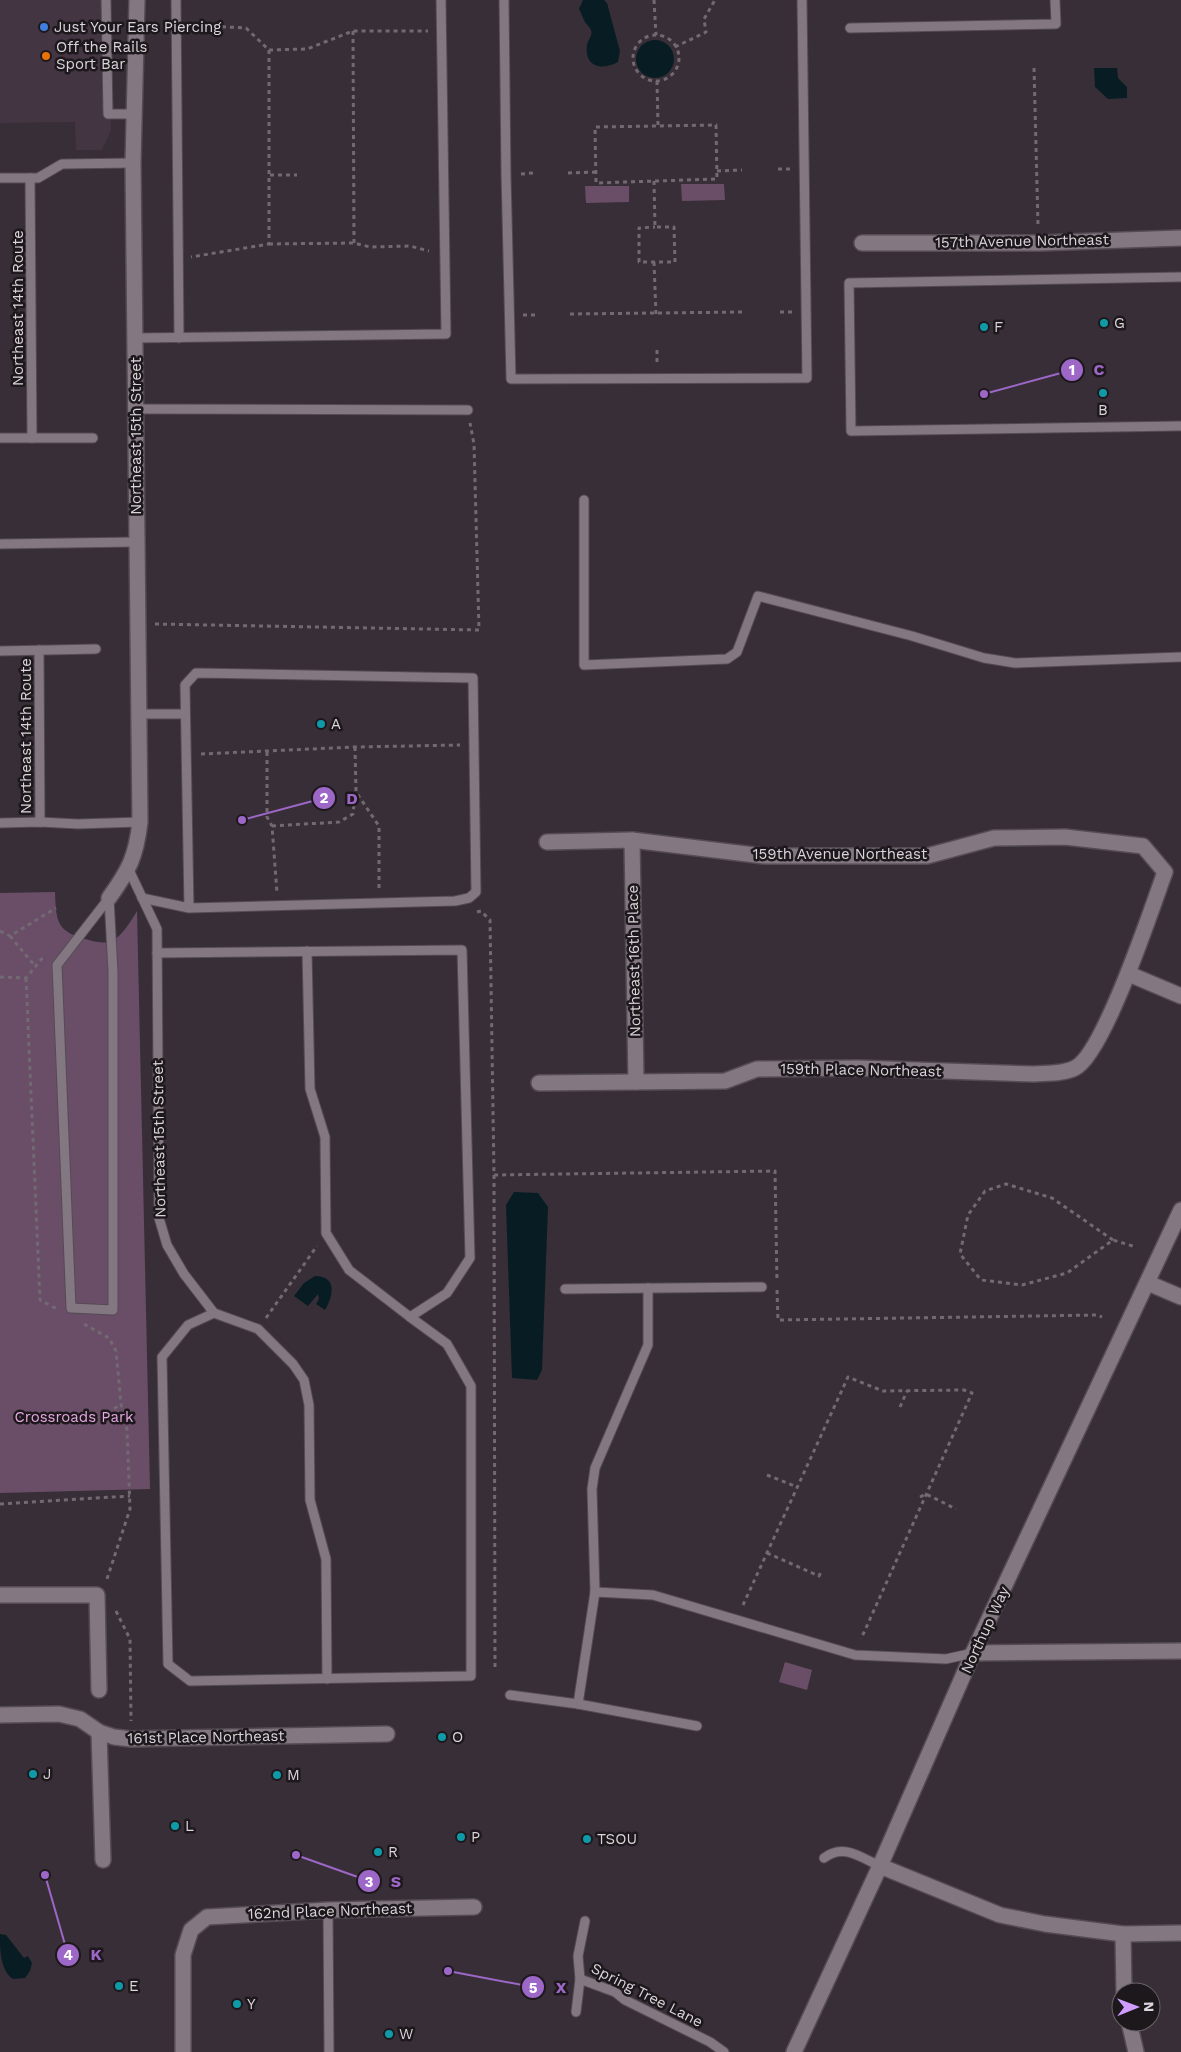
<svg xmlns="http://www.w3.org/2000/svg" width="1181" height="2052" viewBox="0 0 1181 2052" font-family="'Work Sans',sans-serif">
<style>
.built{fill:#443543}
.green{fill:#6a4e68}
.water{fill:#081d23}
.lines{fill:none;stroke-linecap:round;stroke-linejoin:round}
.lane-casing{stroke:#544b53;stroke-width:11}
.street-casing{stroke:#544b53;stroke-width:18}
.secondary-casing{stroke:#544b53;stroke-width:18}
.path{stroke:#726971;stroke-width:3;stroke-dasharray:4 4;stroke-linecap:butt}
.lane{stroke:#837882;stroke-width:9}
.street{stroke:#837882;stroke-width:15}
.secondary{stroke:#837882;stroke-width:15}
.shop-dot{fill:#3f7fe0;stroke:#1d181c;stroke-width:2}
.food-dot{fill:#e8710a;stroke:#1d181c;stroke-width:2}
.culture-dot{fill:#0f9aa8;stroke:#1d181c;stroke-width:2}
.labels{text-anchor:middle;stroke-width:5;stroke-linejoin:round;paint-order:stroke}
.poi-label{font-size:15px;fill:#dbd4da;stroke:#1d181c;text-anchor:start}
.street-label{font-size:15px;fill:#dbd4da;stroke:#1d181c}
.park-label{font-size:15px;fill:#e5a7e1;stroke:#1d181c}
.leader{fill:none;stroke:#9d67c8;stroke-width:2}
.callout-dot{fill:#9d67c8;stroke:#1d181c;stroke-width:2}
.mark-label{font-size:15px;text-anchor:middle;font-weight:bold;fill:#fff}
.callout-label{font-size:16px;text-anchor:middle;font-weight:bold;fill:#9d67c8;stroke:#1d181c;stroke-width:5;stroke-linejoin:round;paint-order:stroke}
</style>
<rect width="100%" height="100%" fill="#382e37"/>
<path class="built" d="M 0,0 L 109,0 L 111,130 L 102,150 L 76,150 L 75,122 L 0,123 Z"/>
<g class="green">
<path d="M 681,184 L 724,184 L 725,200 L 682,201 Z"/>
<path d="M 585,186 L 629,186 L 629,202 L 586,203 Z"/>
<path d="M 55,892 C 56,923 57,932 89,940 C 95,942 106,944 112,941 C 123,935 131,921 137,911 L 150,1489 L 0,1493 L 0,893 Z"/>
<path d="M 785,1662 L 812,1670 L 807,1690 L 779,1682 Z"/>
</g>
<g class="water">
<path d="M 583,0 L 604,0 L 607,3 L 620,51 L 618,62 C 602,71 584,67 587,45 C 588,40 593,35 591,30 C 589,26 585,23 584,20 C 582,16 581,12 579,9 Z"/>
<circle cx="655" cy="59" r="19"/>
<path d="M 1094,68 L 1117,68 L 1118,78 L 1127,87 L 1127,98 L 1108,99 L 1095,87 Z"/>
<path d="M 514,1192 L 538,1193 L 548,1207 L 542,1370 L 537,1380 L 512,1378 L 506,1205 Z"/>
<path d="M 315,1276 C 338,1276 333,1297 325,1310 L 316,1304 L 319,1299 L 318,1294 L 308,1306 L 294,1296 L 304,1283 Z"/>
<path d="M 0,1934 L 6,1935 L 24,1958 L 28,1956 L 32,1963 L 30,1971 L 25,1978 L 13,1979 C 0,1970 0,1950 0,1934 Z"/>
</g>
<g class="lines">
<g class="lane-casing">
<g id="lane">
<path d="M 106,0 L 108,114 L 135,114"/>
<path d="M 176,0 L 179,338"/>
<path d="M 504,0 L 506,174 L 511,379 L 807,378 L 802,0"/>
<path d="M 850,28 L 1056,24 L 1055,0"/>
<path d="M 0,178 L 38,178 L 62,164 L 133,163"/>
<path d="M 30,178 L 32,438"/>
<path d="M 1181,277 L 849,283 L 851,431 L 1181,426"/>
<path d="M 135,338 L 446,334 L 441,0"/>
<path d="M 136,409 L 468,410"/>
<path d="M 0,438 L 93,438"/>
<path d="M 584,500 L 584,665 L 727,659 L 737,652 L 758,596 L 912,636 L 984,658 L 1015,663 L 1181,657"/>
<path d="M 0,544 L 136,542"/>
<path d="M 39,650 L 40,822"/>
<path d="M 0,651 L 96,649"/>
<path d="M 138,714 L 184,714"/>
<path d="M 0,823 L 40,822 L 78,824 L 140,822"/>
<path d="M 129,870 L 157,929 L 159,1218 L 167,1245 L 184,1274 L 214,1313 L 258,1329 L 293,1364 L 304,1380 L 309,1405 L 310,1500 L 326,1559 L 327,1679"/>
<path d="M 109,898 L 113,972 L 113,1310 L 71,1308 L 57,965 Z"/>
<path d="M 142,898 L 189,908 L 455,901 L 469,898 L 476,892 L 473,678 L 196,673 L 185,685 L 189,908"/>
<path d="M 307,951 L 310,1089 L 325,1137 L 326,1233 L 349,1270 L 410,1317"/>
<path d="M 157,953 L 462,950 L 470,1258 L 447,1293 L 410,1317 L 447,1344 L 471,1386 L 471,1676 L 190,1681 L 168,1664 L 162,1357 L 188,1325 L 214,1313"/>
<path d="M 565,1289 L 762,1287"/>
<path d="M 595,1592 L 653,1595 L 855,1655 L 946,1659 L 973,1653"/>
<path d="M 510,1695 L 578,1704 L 697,1726"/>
<path d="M 578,1704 L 595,1592 L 592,1489 L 595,1468 L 648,1345 L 648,1288"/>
<path d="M 824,1858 C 843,1843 860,1857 880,1866"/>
<path d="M 328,1910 L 329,2052"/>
<path d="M 585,1921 L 578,1956 L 580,1979 L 615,1992 L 625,2000 L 710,2042 L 724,2052"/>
<path d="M 576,2012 L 580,1979"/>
</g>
</g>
<g class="street-casing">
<g id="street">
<path d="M 862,243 L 1039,243 L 1181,238"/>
<path d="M 632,840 L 636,1082"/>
<path d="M 109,898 C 129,870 136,857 140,822 L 133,163 L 137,0"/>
<path d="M 1129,974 L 1181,996"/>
<path d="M 539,1083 L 725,1081 L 757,1069 L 858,1068 L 1034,1074 C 1047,1073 1063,1074 1075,1068 C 1104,1054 1152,907 1165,872 L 1143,846 L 1065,837 L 994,838 L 927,856 L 764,856 L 632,840 L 547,842"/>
<path d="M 1148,1283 L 1181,1297"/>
<path d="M 0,1595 L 97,1595 L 99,1690"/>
<path d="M 973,1653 L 1181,1651"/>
<path d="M 0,1715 L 59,1714 L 80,1719 L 99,1732 L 114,1737 L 131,1739 L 387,1734"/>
<path d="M 99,1732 L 103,1860"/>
<path d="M 880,1866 L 1000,1915 L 1045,1924 L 1123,1934 L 1181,1933"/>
<path d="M 1123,1934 L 1124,1992"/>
<path d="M 1129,2022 L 1136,2052"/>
<path d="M 183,2052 L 183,1955 L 191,1930 L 207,1917 L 328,1910 L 474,1907"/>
</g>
</g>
<g class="secondary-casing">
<path id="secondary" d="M 794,2052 L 880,1866 L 973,1653 L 1181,1210"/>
</g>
<g class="path">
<path d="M 654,0 L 656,35"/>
<path d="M 190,25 L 246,28 L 269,50 L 269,244 L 191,257"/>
<path d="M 353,31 L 354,243"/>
<circle cx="656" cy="58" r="23"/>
<path d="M 675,47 L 706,32 L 704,19 L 715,0"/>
<path d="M 269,50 L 307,49 L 353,31 L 428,31"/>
<path d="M 1034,68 L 1038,225"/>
<path d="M 657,81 L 658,126"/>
<path d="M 716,125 L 717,179 L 596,183 L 595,127 Z"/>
<path d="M 778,169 L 790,169"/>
<path d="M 717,171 L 742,170"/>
<path d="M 568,173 L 596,172"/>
<path d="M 521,174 L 533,173"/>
<path d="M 270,175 L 297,175"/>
<path d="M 654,181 L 655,227 L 674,227 L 675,262 L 639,262 L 639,228 L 655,227"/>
<path d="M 269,244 L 354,243 L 370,247 L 410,246 L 429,251"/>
<path d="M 654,262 L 656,315"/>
<path d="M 780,312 L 792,312"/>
<path d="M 570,314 L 743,312"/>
<path d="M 523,315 L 535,315"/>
<path d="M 657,350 L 657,364"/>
<path d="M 155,624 L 479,630 L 474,444 L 470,423"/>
<path d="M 355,747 L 356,792 L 379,826 L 379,888"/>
<path d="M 267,752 L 267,817 L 272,826 L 277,893"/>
<path d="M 201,754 L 355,747 L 460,745"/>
<path d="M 272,826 L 339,822 L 353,814 L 355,793"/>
<path d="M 477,912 L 481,911 L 490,920 L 494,1175 L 775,1171 L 777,1282"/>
<path d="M 0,931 L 10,936 L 56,908"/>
<path d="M 10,936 L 35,966"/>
<path d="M 0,977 L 26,978 L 44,956"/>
<path d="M 26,978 L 40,1300 L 57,1309"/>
<path d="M 494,1175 L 495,1669"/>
<path d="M 1113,1240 L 1052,1198 L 1006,1184 L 985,1191 L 968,1215 L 960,1254 L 981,1280 L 1022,1285 L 1067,1273 L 1113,1240 L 1136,1247"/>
<path d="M 777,1290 L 778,1320 L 1097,1315 L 1102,1317"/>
<path d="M 266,1318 L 317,1246"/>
<path d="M 84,1324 L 109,1338 L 116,1351 L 121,1404 L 127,1429 L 130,1509 L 106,1582"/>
<path d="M 900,1407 L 907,1391"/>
<path d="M 94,1422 L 121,1404"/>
<path d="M 767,1475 L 797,1487"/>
<path d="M 920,1497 L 926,1494 L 956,1509"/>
<path d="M 0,1504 L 130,1496"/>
<path d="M 767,1553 L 819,1576 L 821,1572"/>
<path d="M 743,1605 L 848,1377 L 883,1391 L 964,1390 L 972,1393 L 861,1639"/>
<path d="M 116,1611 L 130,1639 L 131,1721"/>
</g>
<use href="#lane" class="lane"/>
<use href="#street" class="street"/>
<use href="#secondary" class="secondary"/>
</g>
<circle class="shop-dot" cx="44" cy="27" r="5"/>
<circle class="food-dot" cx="46" cy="56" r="5"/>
<g class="culture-dot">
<circle cx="1104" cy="323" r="5"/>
<circle cx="984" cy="327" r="5"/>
<circle cx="1103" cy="393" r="5"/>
<circle cx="321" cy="724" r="5"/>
<circle cx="442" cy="1737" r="5"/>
<circle cx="33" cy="1774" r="5"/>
<circle cx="277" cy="1775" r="5"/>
<circle cx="175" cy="1826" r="5"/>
<circle cx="461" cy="1837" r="5"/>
<circle cx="587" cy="1839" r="5"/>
<circle cx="378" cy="1852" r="5"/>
<circle cx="119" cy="1986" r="5"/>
<circle cx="237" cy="2004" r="5"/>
<circle cx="389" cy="2034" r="5"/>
</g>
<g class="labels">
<g class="poi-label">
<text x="54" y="32">Just Your Ears Piercing</text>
<text x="56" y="52">Off the Rails<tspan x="56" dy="17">Sport Bar</tspan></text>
<text x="1114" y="328">G</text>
<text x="994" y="332">F</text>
<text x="1103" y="415" text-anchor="middle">B</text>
<text x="331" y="729">A</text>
<text x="452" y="1742">O</text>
<text x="43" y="1779">J</text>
<text x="287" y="1780">M</text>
<text x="185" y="1831">L</text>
<text x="471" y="1842">P</text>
<text x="597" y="1844">TSOU</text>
<text x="388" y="1857">R</text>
<text x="129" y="1991">E</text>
<text x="247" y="2009">Y</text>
<text x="399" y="2039">W</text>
</g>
<g class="street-label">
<text transform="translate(1022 241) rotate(-1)" y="5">157th Avenue Northeast</text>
<text transform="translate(18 308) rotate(-90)" y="5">Northeast 14th Route</text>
<text transform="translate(136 436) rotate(-90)" y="5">Northeast 15th Street</text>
<text transform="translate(26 736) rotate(-90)" y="5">Northeast 14th Route</text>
<text x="840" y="859">159th Avenue Northeast</text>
<text transform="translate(634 961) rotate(-91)" y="5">Northeast 16th Place</text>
<text transform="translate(861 1070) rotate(1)" y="5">159th Place Northeast</text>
<text transform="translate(159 1139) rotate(-91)" y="5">Northeast 15th Street</text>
<text transform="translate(985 1630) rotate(-65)" y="5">Northup Way</text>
<text transform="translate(206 1737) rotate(-1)" y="5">161st Place Northeast</text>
<text transform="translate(330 1911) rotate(-2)" y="5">162nd Place Northeast</text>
<text transform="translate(647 1995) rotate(27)" y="5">Spring Tree Lane</text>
</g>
<g class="park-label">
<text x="74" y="1422">Crossroads Park</text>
</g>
</g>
<path class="leader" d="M984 394L1072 370M242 820L324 798M296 1855L369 1881M45 1875L68 1955M448 1971L533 1987"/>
<g class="callout-dot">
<circle cx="984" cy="394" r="5"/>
<circle cx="242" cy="820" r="5"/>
<circle cx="296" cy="1855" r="5"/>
<circle cx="45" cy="1875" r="5"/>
<circle cx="448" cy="1971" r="5"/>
<circle cx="1072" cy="370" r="12"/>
<circle cx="324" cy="798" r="12"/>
<circle cx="369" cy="1881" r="12"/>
<circle cx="68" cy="1955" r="12"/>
<circle cx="533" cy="1987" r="12"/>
</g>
<g class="mark-label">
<text x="1072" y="375">1</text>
<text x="324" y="803">2</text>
<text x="369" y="1887">3</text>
<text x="68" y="1960">4</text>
<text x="533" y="1993">5</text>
</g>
<g class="callout-label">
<text x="1099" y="375">C</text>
<text x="352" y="804">D</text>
<text x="396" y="1887">S</text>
<text x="96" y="1960">K</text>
<text x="561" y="1993">X</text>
</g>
<g transform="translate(1136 2007) rotate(89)"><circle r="24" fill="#1d181c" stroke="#696368"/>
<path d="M0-4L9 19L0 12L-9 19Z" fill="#d09dff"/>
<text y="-8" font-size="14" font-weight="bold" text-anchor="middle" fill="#dbd4da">N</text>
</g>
</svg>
